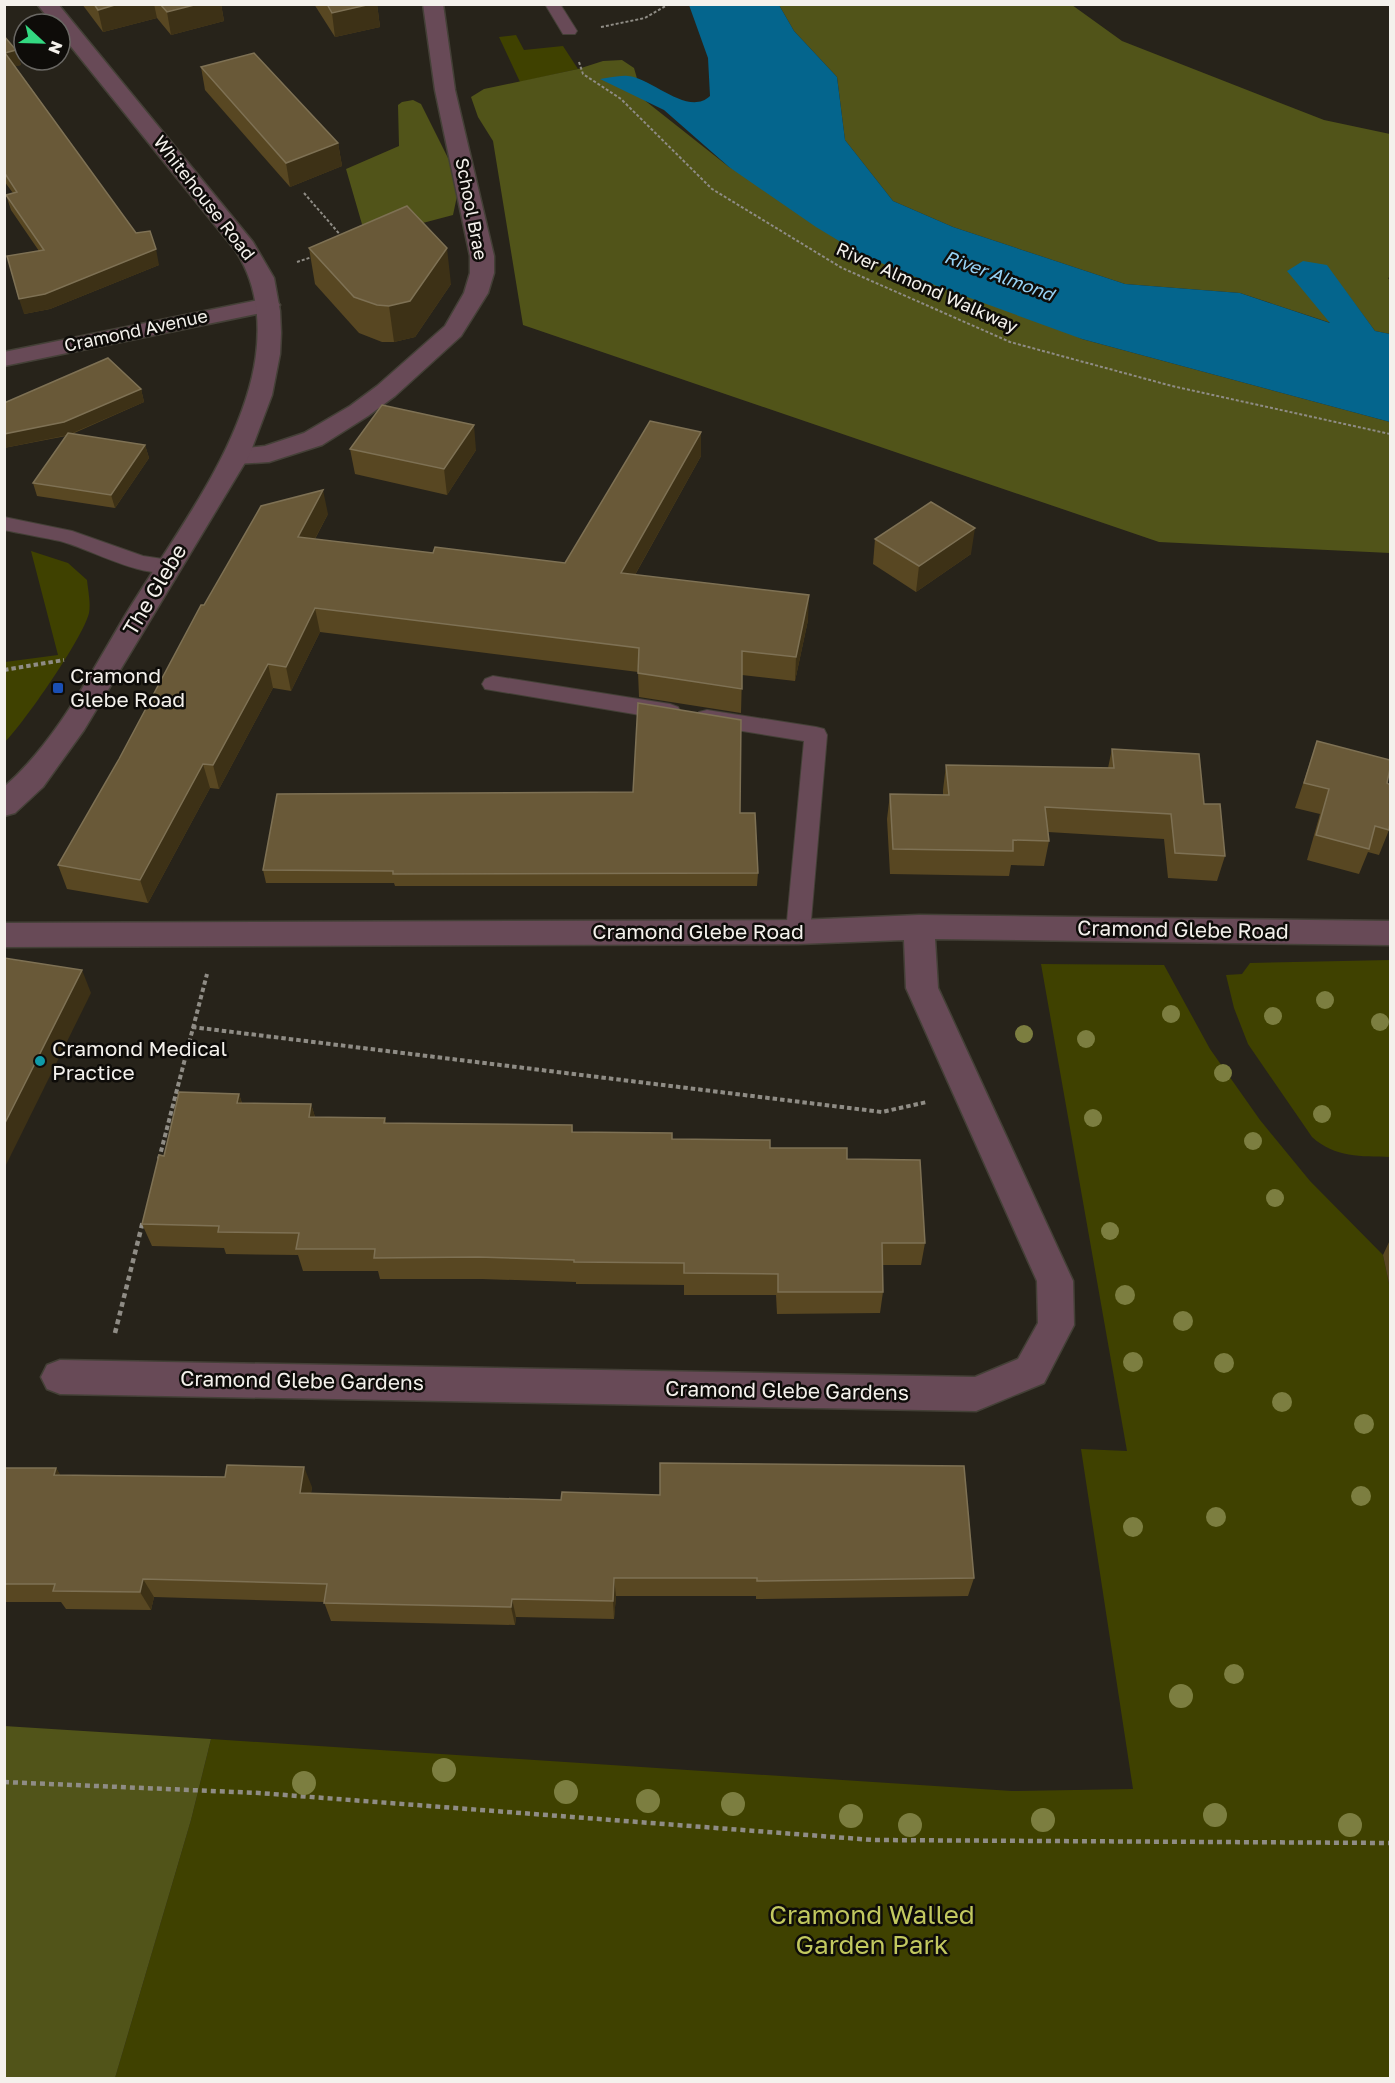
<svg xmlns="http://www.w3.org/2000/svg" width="1395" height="2083" viewBox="0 0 1395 2083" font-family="'Golos Text',sans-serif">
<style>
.green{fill:#3f4100}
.forest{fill:#515419}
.water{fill:#04658d}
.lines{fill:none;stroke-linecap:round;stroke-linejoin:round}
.service-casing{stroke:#444037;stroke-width:2}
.minor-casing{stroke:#444037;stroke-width:3}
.tertiary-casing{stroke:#444037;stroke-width:3}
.path-far2{stroke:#8f8c85;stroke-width:2;stroke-dasharray:3 2;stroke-linecap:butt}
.path-far1{stroke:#8f8c85;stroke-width:4;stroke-dasharray:4.5 3;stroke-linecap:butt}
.path{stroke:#8f8c85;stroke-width:4.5;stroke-dasharray:5 4;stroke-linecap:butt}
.service{fill:#684a57;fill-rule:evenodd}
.minor{fill:#684a57;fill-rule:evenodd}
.tertiary{fill:#684a57;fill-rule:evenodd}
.tree{fill:#7c7e40}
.wall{fill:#584722}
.shaded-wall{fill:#3d3116}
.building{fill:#695938;stroke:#7e7154;stroke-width:1.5}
.transit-dot{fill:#1a4fb4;stroke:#0e0c09;stroke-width:2}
.culture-dot{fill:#0f9aa8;stroke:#0e0c09;stroke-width:2}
.labels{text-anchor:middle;stroke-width:5;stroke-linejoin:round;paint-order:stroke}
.far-street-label{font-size:18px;fill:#f4f1ec;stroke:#0e0c09}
.far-water-label{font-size:18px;font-style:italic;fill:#97d2f5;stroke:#0e0c09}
.street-label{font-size:21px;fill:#f4f1ec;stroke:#0e0c09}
.poi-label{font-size:21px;fill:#f4f1ec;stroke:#0e0c09;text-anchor:start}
.near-park-label{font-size:26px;fill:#c2c85f;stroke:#0e0c09}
</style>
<rect width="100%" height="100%" fill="#27231a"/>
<g class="green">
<path d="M 516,35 L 524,50 L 563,46 L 578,69 L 520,82 L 499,37 Z"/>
<path d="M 31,551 L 68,563 L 87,580 C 88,590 91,604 89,613 C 83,638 24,723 5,742 L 5,662 L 58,655 Z"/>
<path d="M 1390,960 L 1390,1157 C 1361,1156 1335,1158 1312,1137 L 1248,1044 L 1234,1008 L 1226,975 L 1242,974 L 1250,963 Z"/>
<path d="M 1041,964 L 1164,965 L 1210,1049 L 1260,1120 L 1310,1181 L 1383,1255 L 1390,1288 L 1390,2078 L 115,2078 L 191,1820 L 211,1739 L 1012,1791 L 1133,1789 L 1081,1449 L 1127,1451 Z"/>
</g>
<g class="forest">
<path d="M 779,5 L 1072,5 L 1122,41 L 1324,120 L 1390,134 L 1390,277 L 1388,278 L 1390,281 L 1390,334 L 1375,331 L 1326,265 L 1331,323 L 1240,293 L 1125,284 L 953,227 L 893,201 L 845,140 L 837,77 L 794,31 Z"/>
<path d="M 622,60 L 634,68 L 643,99 L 729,167 L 1082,339 L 1390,422 L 1390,553 L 1159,542 L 523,325 L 493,141 L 478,117 L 471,97 L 484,89 L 578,69 L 603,61 Z"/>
<path d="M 413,100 L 421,104 L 460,182 L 453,215 L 366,238 L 346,169 L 399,146 L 398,105 L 402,102 Z"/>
<path d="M 4,1726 L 211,1739 L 191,1820 L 115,2078 L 5,2078 Z"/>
</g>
<path class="water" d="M 689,5 L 779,5 L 794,31 L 837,77 L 845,140 L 893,201 L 953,227 L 1125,284 L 1240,293 L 1330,323 L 1287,271 L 1303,261 L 1327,265 L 1375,331 L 1390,334 L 1390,422 L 1082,339 L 937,286 L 864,256 L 816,227 L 729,167 L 664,110 L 600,79 C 609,78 620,75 628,76 C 652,78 688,117 710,96 L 708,58 Z"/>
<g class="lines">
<g class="service-casing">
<g id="service">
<path d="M 545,4 L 560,4 L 577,31 L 575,34 L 563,34 Z"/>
<path d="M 4,517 L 72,531 L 143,556 L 176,561 L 179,566 L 176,571 C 143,580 93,550 60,541 C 41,537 23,534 4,530 Z"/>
<path d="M 493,676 L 670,704 L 678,707 L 681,712 L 678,717 L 670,720 L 485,689 L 482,684 L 485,679 Z"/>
<path d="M 707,710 L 816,727 L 824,729 L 827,735 L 810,932 L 807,939 L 798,941 L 789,939 L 786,932 L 804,741 L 699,724 L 696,718 L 699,712 Z"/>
</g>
</g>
<g class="minor-casing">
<g id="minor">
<path d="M 423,4 L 443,4 L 455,90 L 494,256 L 494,273 L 488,293 L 461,336 L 395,396 L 368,416 L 322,445 L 269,462 L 236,464 L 227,462 L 223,456 L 227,450 L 265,446 L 304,433 L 350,406 L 377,386 L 445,326 L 464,293 L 470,273 L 470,256 L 435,90 Z"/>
<path d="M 268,298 L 276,300 L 280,305 L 276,310 L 4,366 L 4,352 Z"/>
<path d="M 919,915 L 1390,921 L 1390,945 L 935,939 L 938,988 L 1073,1281 L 1074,1325 L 1044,1383 L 976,1411 L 60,1394 L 47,1389 L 41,1377 L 47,1365 L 60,1360 L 975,1377 L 1018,1359 L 1038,1323 L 1037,1281 L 906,988 L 904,940 L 798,944 L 4,947 L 4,923 L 798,920 Z"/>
</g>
</g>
<g class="tertiary-casing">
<path id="tertiary" d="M 37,4 L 58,4 L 253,242 L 274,278 L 280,311 L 281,333 L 280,354 L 272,395 L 249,456 L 84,730 L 43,787 L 15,813 L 4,816 L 4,787 C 58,740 92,670 129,609 C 174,536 232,461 252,377 C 262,334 260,287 235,250 L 60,33 L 60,24 L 53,24 Z"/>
</g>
<g class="path-far2">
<path d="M 601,27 L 645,18 L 669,4"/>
<path d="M 579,62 L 583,74 L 621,99 L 712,189 L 842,268 L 1010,342 L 1172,386 L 1390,434"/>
<path d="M 304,193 L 343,238"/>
<path d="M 297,262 L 315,256"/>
</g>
<g class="path-far1">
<path d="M 4,670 L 64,660"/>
<path d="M 192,1027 L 882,1112 L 927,1102"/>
<path d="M 159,1159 L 207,974"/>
</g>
<g class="path">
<path d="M 115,1333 L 143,1221"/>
<path d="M 4,1782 L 259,1793 L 873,1840 L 1390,1843"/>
</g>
<use href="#service" class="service"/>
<use href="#minor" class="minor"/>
<use href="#tertiary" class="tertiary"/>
</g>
<g class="tree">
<circle cx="1325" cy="1000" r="9"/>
<circle cx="1171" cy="1014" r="9"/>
<circle cx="1273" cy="1016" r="9"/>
<circle cx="1380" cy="1022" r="9"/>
<circle cx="1024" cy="1034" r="9"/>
<circle cx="1086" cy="1039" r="9"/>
<circle cx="1223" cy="1073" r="9"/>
<circle cx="1322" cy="1114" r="9"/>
<circle cx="1093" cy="1118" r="9"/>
<circle cx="1253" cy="1141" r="9"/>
<circle cx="1275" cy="1198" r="9"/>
<circle cx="1110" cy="1231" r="9"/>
<circle cx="1125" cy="1295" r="10"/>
<circle cx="1183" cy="1321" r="10"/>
<circle cx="1133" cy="1362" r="10"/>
<circle cx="1224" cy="1363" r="10"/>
<circle cx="1282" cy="1402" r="10"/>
<circle cx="1364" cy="1424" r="10"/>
<circle cx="1361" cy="1496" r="10"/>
<circle cx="1216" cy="1517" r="10"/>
<circle cx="1133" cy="1527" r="10"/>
<circle cx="1234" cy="1674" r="10"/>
<circle cx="1181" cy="1696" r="12"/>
<circle cx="444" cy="1770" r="12"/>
<circle cx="304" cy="1783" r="12"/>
<circle cx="566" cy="1792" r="12"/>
<circle cx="648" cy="1801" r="12"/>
<circle cx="733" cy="1804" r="12"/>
<circle cx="1215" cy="1815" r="12"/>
<circle cx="851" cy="1816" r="12"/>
<circle cx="1043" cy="1820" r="12"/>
<circle cx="910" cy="1825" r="12"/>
<circle cx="1350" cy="1825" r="12"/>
</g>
<g class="wall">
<path d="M 82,4 L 221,4 L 224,21 L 171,35 L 157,18 L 103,32 Z"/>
<path d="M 314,4 L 377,4 L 380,27 L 335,37 Z"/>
<path d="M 4,36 L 16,50 L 21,65 L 15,66 L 159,265 L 50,309 L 24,314 L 39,251 L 11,210 L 6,195 L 13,193 L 4,181 Z"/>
<path d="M 201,67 L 338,143 L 342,166 L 290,187 L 205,90 Z"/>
<path d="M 309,248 L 451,284 L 415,337 L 394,342 L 382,342 L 359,333 L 315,284 Z"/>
<path d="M 141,389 L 144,402 L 72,434 L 145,445 L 149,458 L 115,508 L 37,496 L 33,483 L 66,436 L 4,448 L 4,403 Z"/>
<path d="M 701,432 L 701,456 L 635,575 L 808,620 L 795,681 L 742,675 L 741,713 L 639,697 L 638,672 L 320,632 L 291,691 L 273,688 L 219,789 L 210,788 L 148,903 L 67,889 L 58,865 L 119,759 L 204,605 L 328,514 L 315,539 L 433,553 L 565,563 Z"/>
<path d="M 350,449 L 476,450 L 447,495 L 355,474 Z"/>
<path d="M 875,539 L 971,554 L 916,592 L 873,564 Z"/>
<path d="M 1317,741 L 1387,783 L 1389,830 L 1379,855 L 1368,852 L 1359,874 L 1307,860 L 1320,814 L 1295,808 Z"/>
<path d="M 1112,749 L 1204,804 L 1225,856 L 1217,881 L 1168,878 L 1164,839 L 1048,832 L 1049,841 L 1044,866 L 1011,865 L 1009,876 L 890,874 L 887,819 L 890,794 L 943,795 L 943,790 L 946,765 L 1108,768 Z"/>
<path d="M 740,813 L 758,873 L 757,886 L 395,886 L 394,883 L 266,883 L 263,870 Z"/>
<path d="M 239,1094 L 242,1103 L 311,1104 L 315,1117 L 385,1118 L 386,1123 L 572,1125 L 573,1132 L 770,1148 L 847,1159 L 925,1243 L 921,1265 L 883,1265 L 883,1292 L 880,1313 L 777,1314 L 776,1295 L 684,1295 L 684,1285 L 576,1284 L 576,1282 L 482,1279 L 380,1279 L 378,1271 L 303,1271 L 298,1255 L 226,1254 L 224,1248 L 152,1246 L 142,1224 L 164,1156 Z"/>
<path d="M 1390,1240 L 1390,1288 L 1383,1255 Z"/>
<path d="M 4,1468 L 56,1468 L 60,1475 L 312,1487 L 311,1493 L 974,1578 L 968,1596 L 756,1599 L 756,1596 L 616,1596 L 614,1619 L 516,1617 L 515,1625 L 331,1621 L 324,1602 L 154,1597 L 151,1610 L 66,1609 L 61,1602 L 4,1602 Z"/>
</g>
<g class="shaded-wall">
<path d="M 118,4 L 154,4 L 157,18 L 103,32 L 98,10 Z"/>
<path d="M 198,4 L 221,4 L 224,21 L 171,35 L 167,12 Z"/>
<path d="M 371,4 L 377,4 L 380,27 L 335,37 L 332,13 Z"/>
<path d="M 16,50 L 21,65 L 9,68 L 5,53 Z"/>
<path d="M 338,143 L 342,166 L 290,187 L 286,163 Z"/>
<path d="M 447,248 L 451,284 L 415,337 L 394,342 L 389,306 Z"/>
<path d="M 156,249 L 159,265 L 50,309 L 24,314 L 19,299 Z"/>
<path d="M 141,389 L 144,402 L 68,435 L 4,448 L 4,434 Z"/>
<path d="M 474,425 L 476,450 L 447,495 L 444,469 Z"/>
<path d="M 701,432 L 701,456 L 622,598 L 621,573 Z"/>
<path d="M 145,445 L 149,458 L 115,508 L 111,495 Z"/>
<path d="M 323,490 L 328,514 L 303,561 L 298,537 Z"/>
<path d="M 975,528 L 971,554 L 916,592 L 919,566 Z"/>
<path d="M 809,595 L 808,620 L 795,681 L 796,657 Z"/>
<path d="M 315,608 L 320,632 L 291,691 L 286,667 Z"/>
<path d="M 268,664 L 273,688 L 219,789 L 213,765 Z"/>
<path d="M 203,764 L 210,788 L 148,903 L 140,880 Z"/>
<path d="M 82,970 L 91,993 L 4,1169 L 4,1125 Z"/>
<path d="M 239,1094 L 246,1117 L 237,1103 Z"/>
<path d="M 311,1104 L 318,1127 L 309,1117 Z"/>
<path d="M 304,1467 L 312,1487 L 308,1512 L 300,1493 Z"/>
<path d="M 56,1468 L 68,1488 L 54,1475 Z"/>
<path d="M 614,1578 L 616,1596 L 614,1619 L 613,1601 Z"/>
<path d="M 143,1579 L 154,1597 L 151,1610 L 140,1592 Z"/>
<path d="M 512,1599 L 516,1617 L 515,1625 L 511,1607 Z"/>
</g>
<g class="building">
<path d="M 94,4 L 118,4 L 98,10 Z"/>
<path d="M 160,4 L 198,4 L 167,12 Z"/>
<path d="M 327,4 L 371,4 L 332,13 Z"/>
<path d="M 4,36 L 16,50 L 5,53 L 136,233 L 150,231 L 156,249 L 45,294 L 19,299 L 7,256 L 44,250 L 6,195 L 17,192 L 4,172 Z"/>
<path d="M 254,53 L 338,143 L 286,163 L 201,67 Z"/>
<path d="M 407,206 L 447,248 L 410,301 L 389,306 L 377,305 L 354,297 L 309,248 Z"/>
<path d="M 108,358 L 141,389 L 64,422 L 4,434 L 4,403 Z"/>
<path d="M 382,405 L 474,425 L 444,469 L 350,449 Z"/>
<path d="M 650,421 L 701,432 L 621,573 L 809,595 L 796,657 L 742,651 L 742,689 L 638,673 L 639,648 L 315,608 L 286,667 L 268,664 L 213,765 L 203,764 L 140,880 L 58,865 L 119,759 L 201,605 L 204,605 L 261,506 L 323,490 L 298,537 L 433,553 L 435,547 L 565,563 Z"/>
<path d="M 68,433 L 145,445 L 111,495 L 33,483 Z"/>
<path d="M 931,502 L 975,528 L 919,566 L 875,539 Z"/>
<path d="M 638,703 L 741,720 L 740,813 L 755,813 L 758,873 L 393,874 L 393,871 L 263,870 L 277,794 L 633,792 Z"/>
<path d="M 1317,741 L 1390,760 L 1390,769 L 1387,783 L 1390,785 L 1390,823 L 1389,830 L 1375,826 L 1369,849 L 1316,835 L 1329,789 L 1304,783 Z"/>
<path d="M 1112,749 L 1199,754 L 1204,804 L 1220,804 L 1225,856 L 1175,853 L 1171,814 L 1045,807 L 1049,841 L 1013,840 L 1013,851 L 893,849 L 890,794 L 949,795 L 946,765 L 1114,768 Z"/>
<path d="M 4,958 L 82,970 L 4,1125 Z"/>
<path d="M 179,1092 L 239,1094 L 237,1103 L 311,1104 L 309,1117 L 385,1118 L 384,1123 L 572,1125 L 572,1132 L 672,1133 L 672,1139 L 770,1140 L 770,1148 L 847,1148 L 847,1159 L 920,1160 L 925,1243 L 882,1243 L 883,1292 L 778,1292 L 778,1274 L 684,1273 L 684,1263 L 574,1262 L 574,1260 L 478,1257 L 374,1258 L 375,1249 L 296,1249 L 299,1233 L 218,1232 L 219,1226 L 142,1224 L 159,1155 L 164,1156 Z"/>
<path d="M 660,1463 L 964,1466 L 974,1578 L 757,1581 L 757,1578 L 614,1578 L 613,1601 L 512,1599 L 511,1607 L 324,1603 L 327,1584 L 143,1579 L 140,1592 L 53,1591 L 55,1584 L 4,1584 L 4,1468 L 56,1468 L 54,1475 L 225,1477 L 227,1465 L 304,1467 L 300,1493 L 561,1500 L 562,1492 L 660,1495 Z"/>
</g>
<rect class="transit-dot" x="52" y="682" width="12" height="12" rx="3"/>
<circle class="culture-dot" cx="40" cy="1061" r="6"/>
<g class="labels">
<g class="far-street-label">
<text transform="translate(204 198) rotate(52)" y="6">Whitehouse Road</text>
<text transform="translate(471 209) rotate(79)" y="6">School Brae</text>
<text transform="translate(927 288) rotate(24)" y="6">River Almond Walkway</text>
<text transform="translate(136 331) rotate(-12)" y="6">Cramond Avenue</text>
</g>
<g class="far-water-label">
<text transform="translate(999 276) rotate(20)" y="6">River Almond</text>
</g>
<g class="street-label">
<text transform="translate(155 590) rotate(-59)" y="7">The Glebe</text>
<text transform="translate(1183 930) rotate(1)" y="7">Cramond Glebe Road</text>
<text x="698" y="939">Cramond Glebe Road</text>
<text transform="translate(302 1381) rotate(1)" y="7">Cramond Glebe Gardens</text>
<text transform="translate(787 1391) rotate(1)" y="7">Cramond Glebe Gardens</text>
</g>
<g class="poi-label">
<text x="70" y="683">Cramond<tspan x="70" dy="24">Glebe Road</tspan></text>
<text x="52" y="1056">Cramond Medical<tspan x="52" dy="24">Practice</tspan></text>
</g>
<g class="near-park-label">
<text x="872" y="1924">Cramond Walled<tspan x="872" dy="30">Garden Park</tspan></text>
</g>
</g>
<rect width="1395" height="2083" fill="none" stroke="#f4f1ec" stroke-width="12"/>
<g transform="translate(42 42) rotate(112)"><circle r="28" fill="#0e0c09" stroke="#6a6864" stroke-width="1.5"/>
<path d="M0-4.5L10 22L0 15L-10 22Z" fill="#33d881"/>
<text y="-9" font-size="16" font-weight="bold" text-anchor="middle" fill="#f4f1ec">N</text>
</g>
</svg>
